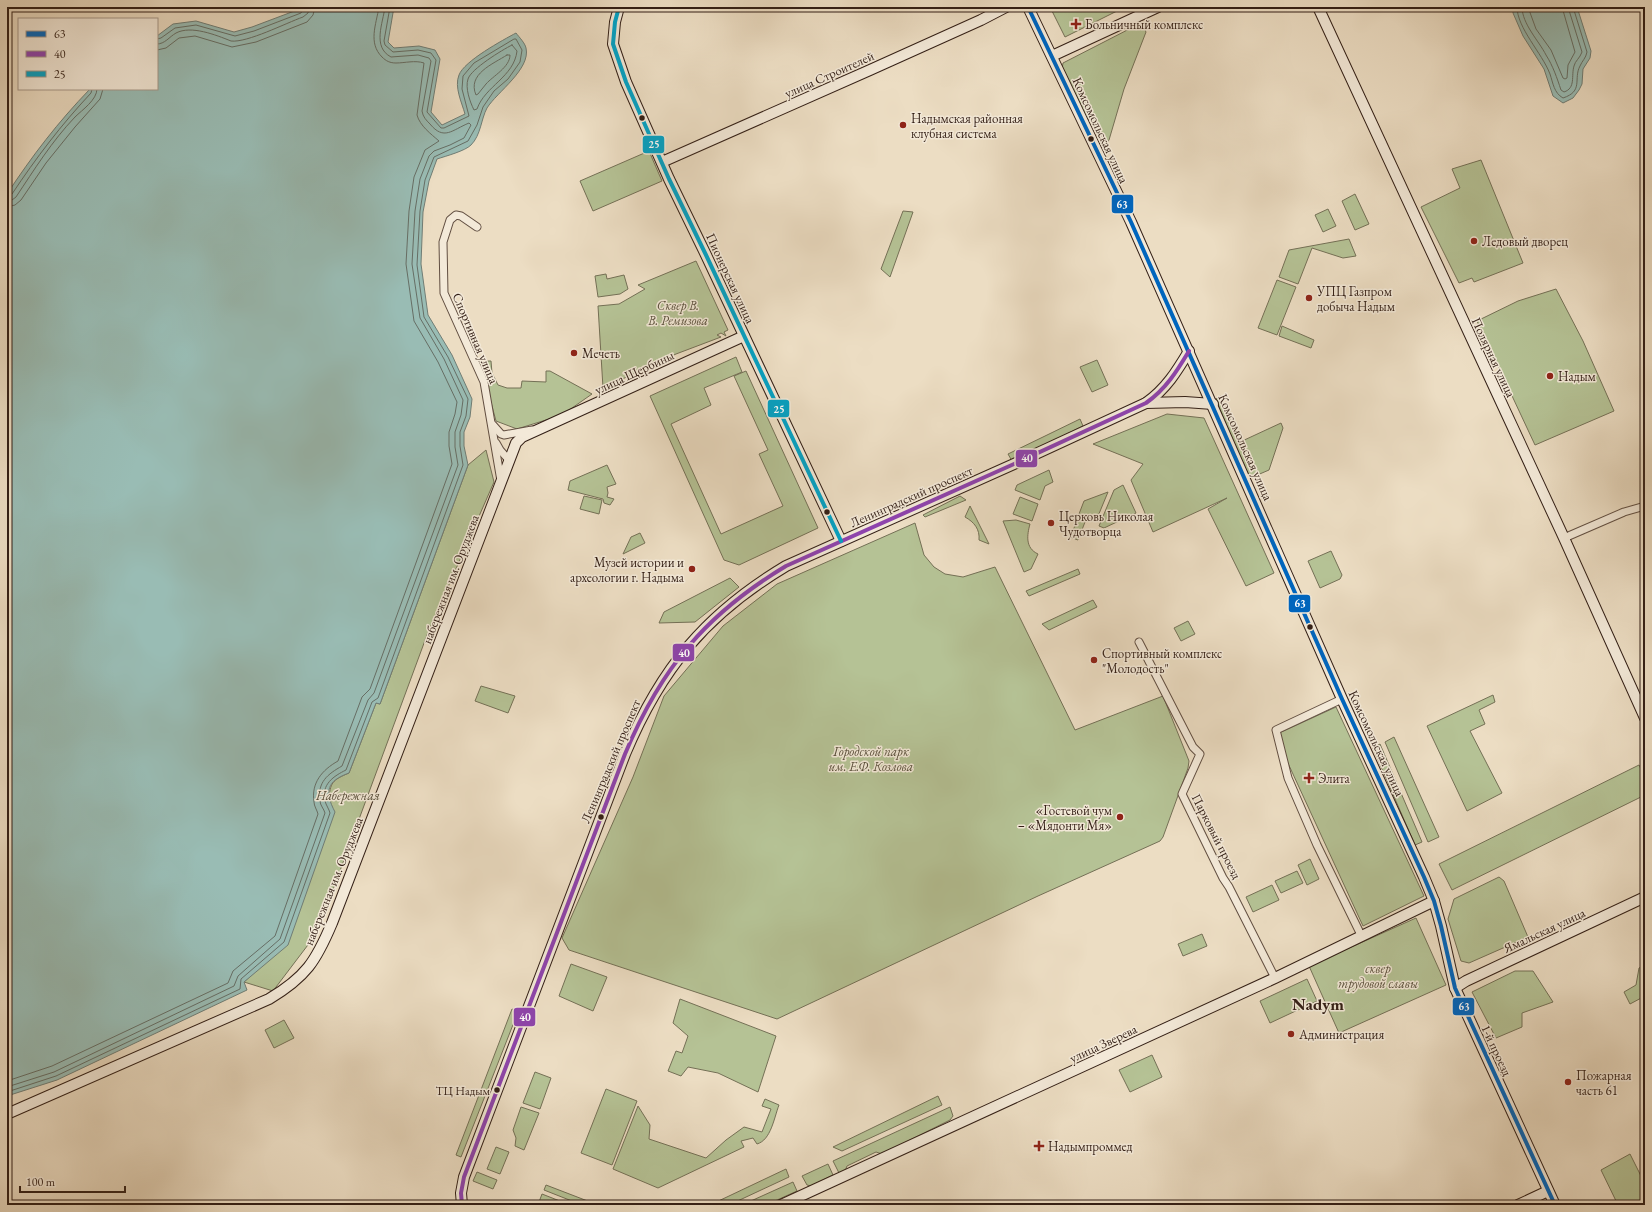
<svg xmlns="http://www.w3.org/2000/svg" width="1652" height="1212" viewBox="0 0 1652 1212" font-family="'EB Garamond',serif">
<style>
.green{fill:#b5c295;stroke:#747056}
.water{fill:#99bcb4;stroke:#707d75}
.lines{fill:none;stroke-linecap:round;stroke-linejoin:round}
.shore{stroke:#666e65;stroke-width:1}
.street-casing{stroke:#614e41;stroke-width:9}
.secondary-casing{stroke:#331f16;stroke-width:12}
.street{stroke:#f3e9d8;stroke-width:7}
.secondary{stroke:#f3e9d8;stroke-width:10}
.bus-1-casing{stroke:#f3e9d8;stroke-width:7}
.bus-2-casing{stroke:#f3e9d8;stroke-width:7}
.bus-3-casing{stroke:#f3e9d8;stroke-width:7}
.bus-1{stroke:#0065bd;stroke-width:4}
.bus-2{stroke:#8e44ad;stroke-width:4}
.bus-3{stroke:#03a2c5;stroke-width:4}
.poi-dot{fill:#8f2418;stroke:#f3e9d8;stroke-width:1.5}
.bus-dot{fill:#331f16;stroke:#f3e9d8;stroke-width:1.5}
.labels{text-anchor:middle;stroke-width:3;stroke-linejoin:round;paint-order:stroke}
.bus-label{font-size:12px;fill:#331f16;stroke:#f3e9d8;text-anchor:end}
.poi-label{font-size:13px;fill:#331f16;stroke:#f3e9d8;text-anchor:start}
.street-label{font-size:13px;fill:#331f16;stroke:#f3e9d8}
.park-label{font-size:13px;font-style:italic;fill:#5a503c;stroke:#f3e9d8}
.district-label{font-size:17px;font-weight:bold;fill:#331f16;stroke:#f3e9d8}
.line-badge{stroke:#f3e9d8;stroke-width:1.5}
.badge-label{font-size:11px;text-anchor:middle;font-weight:bold;fill:#fff}
</style>
<rect width="100%" height="100%" fill="#ecddc3"/>
<filter id="stains"><feTurbulence type="fractalNoise" baseFrequency=".005" numOctaves="4"/><feColorMatrix values="0 0 0 0 .2 0 0 0 0 .09 0 0 0 0 .02 0 0 0 .5 -.17"/></filter>
<radialGradient id="worn" r=".72"><stop offset=".6" stop-color="#630" stop-opacity="0"/><stop offset="1" stop-color="#630" stop-opacity=".3"/></radialGradient>
<g class="green">
<path d="M 1050,7 L 1125,7 L 1065,37 Z"/>
<path d="M 1141,23 L 1146,32 L 1124,89 L 1109,140 L 1105,145 L 1098,126 L 1091,118 L 1085,121 L 1062,69 L 1063,63 Z"/>
<path d="M 649,151 L 662,181 L 593,211 L 580,181 Z"/>
<path d="M 1481,160 L 1523,263 L 1474,282 L 1472,278 L 1459,283 L 1421,207 L 1460,188 L 1452,169 Z"/>
<path d="M 1355,194 L 1369,224 L 1355,230 L 1342,201 Z"/>
<path d="M 1328,209 L 1336,226 L 1323,232 L 1315,215 Z"/>
<path d="M 903,211 L 913,212 L 890,277 L 881,269 Z"/>
<path d="M 1349,239 L 1356,256 L 1343,258 L 1312,248 L 1298,284 L 1279,277 L 1289,250 Z"/>
<path d="M 696,261 L 728,330 L 724,332 L 726,336 L 721,333 L 717,335 L 721,337 L 676,354 L 603,388 L 598,306 L 619,304 L 645,289 L 638,285 Z"/>
<path d="M 606,274 L 607,279 L 624,275 L 628,289 L 620,294 L 598,297 L 595,276 Z"/>
<path d="M 1277,280 L 1296,287 L 1277,335 L 1258,328 Z"/>
<path d="M 1556,289 L 1583,341 L 1614,411 L 1535,445 L 1477,321 L 1518,301 Z"/>
<path d="M 1282,326 L 1314,340 L 1311,348 L 1279,336 Z"/>
<path d="M 736,357 L 742,372 L 704,388 L 711,405 L 671,424 L 721,534 L 783,506 L 759,454 L 768,450 L 734,376 L 746,371 L 818,528 L 739,565 L 724,560 L 650,396 Z"/>
<path d="M 1097,360 L 1108,385 L 1092,392 L 1080,367 Z"/>
<path d="M 480,361 L 491,361 L 492,373 L 498,385 L 507,388 L 521,388 L 522,381 L 546,382 L 546,371 L 550,371 L 592,394 L 562,415 L 517,429 L 496,421 Z"/>
<path d="M 1221,396 L 1240,442 L 1281,423 L 1283,428 L 1269,470 L 1248,479 L 1216,399 Z"/>
<path d="M 1167,414 L 1204,418 L 1274,573 L 1246,586 L 1208,509 L 1227,498 L 1153,532 L 1131,480 L 1143,464 L 1093,444 Z"/>
<path d="M 1080,419 L 1083,426 L 1012,461 L 1008,454 Z"/>
<path d="M 486,450 L 494,482 L 427,635 L 317,933 L 273,991 L 244,982 L 259,968 L 329,800 C 330,783 332,780 349,773 L 376,703 L 380,704 L 468,465 Z"/>
<path d="M 607,465 L 616,484 L 607,487 L 608,493 L 607,497 L 614,499 L 610,505 L 604,503 L 603,499 L 568,490 L 570,481 Z"/>
<path d="M 1049,470 L 1053,482 L 1045,486 L 1040,500 L 1015,490 L 1017,485 Z"/>
<path d="M 1123,485 L 1136,513 L 1104,528 L 1099,526 L 1114,490 Z"/>
<path d="M 1108,492 L 1096,521 L 1079,514 L 1084,501 Z"/>
<path d="M 584,496 L 602,500 L 599,514 L 580,509 Z"/>
<path d="M 960,496 L 966,500 L 925,517 L 923,515 Z"/>
<path d="M 1020,497 L 1038,504 L 1032,521 L 1013,514 Z"/>
<path d="M 970,506 L 989,544 L 979,540 C 980,529 974,522 965,517 Z"/>
<path d="M 1078,519 L 1085,522 L 1078,540 L 1070,537 Z"/>
<path d="M 1016,520 L 1030,524 C 1027,535 1025,548 1038,554 L 1031,569 L 1024,572 L 1003,521 Z"/>
<path d="M 915,523 L 924,555 L 934,567 L 945,574 L 963,577 L 995,567 L 1075,730 L 1163,696 L 1189,761 L 1188,768 L 1163,837 L 1160,841 L 1038,896 L 777,1019 L 569,950 L 562,938 L 633,777 L 664,696 L 723,626 L 777,584 Z"/>
<path d="M 640,533 L 645,543 L 623,554 L 631,537 Z"/>
<path d="M 1331,551 L 1342,575 L 1340,579 L 1320,588 L 1308,561 Z"/>
<path d="M 1078,569 L 1080,574 L 1029,596 L 1026,591 Z"/>
<path d="M 730,578 L 739,587 L 695,622 L 659,623 L 664,612 Z"/>
<path d="M 1093,600 L 1097,607 L 1049,630 L 1042,624 Z"/>
<path d="M 1188,621 L 1195,634 L 1181,641 L 1174,628 Z"/>
<path d="M 481,686 L 515,696 L 508,713 L 475,701 Z"/>
<path d="M 1493,695 L 1495,702 L 1479,710 L 1485,724 L 1470,731 L 1502,793 L 1467,811 L 1427,726 Z"/>
<path d="M 1336,707 L 1424,896 L 1363,926 L 1275,735 Z"/>
<path d="M 1394,737 L 1439,837 L 1428,842 L 1385,742 Z"/>
<path d="M 1380,744 L 1422,842 L 1415,845 L 1373,748 Z"/>
<path d="M 1639,765 L 1645,777 L 1645,795 L 1452,890 L 1439,864 Z"/>
<path d="M 1310,859 L 1319,879 L 1307,885 L 1298,865 Z"/>
<path d="M 1297,871 L 1303,883 L 1281,893 L 1275,881 Z"/>
<path d="M 1499,877 L 1504,881 L 1528,937 L 1469,963 L 1461,961 L 1448,919 L 1454,899 Z"/>
<path d="M 1272,885 L 1279,900 L 1253,912 L 1246,897 Z"/>
<path d="M 1416,918 L 1446,985 L 1339,1033 L 1309,966 Z"/>
<path d="M 1202,934 L 1207,946 L 1183,956 L 1178,944 Z"/>
<path d="M 571,964 L 607,977 L 593,1011 L 559,996 Z"/>
<path d="M 1645,965 L 1645,996 L 1630,1004 L 1624,992 L 1636,985 L 1639,968 Z"/>
<path d="M 1515,971 L 1533,971 L 1553,1002 L 1522,1013 L 1522,1027 L 1496,1038 L 1472,992 Z"/>
<path d="M 1307,979 L 1317,1001 L 1270,1023 L 1260,1001 Z"/>
<path d="M 680,999 L 776,1036 L 758,1092 L 718,1073 L 688,1067 L 681,1076 L 668,1071 L 676,1051 L 682,1053 L 688,1036 L 673,1023 Z"/>
<path d="M 512,1009 L 518,1012 L 461,1157 L 456,1155 Z"/>
<path d="M 284,1020 L 294,1038 L 274,1048 L 265,1030 Z"/>
<path d="M 1152,1055 L 1162,1077 L 1130,1092 L 1119,1070 Z"/>
<path d="M 535,1072 L 551,1078 L 540,1109 L 523,1103 Z"/>
<path d="M 606,1089 L 637,1101 L 612,1165 L 581,1153 Z"/>
<path d="M 938,1096 L 942,1105 L 842,1151 L 833,1147 Z"/>
<path d="M 765,1099 L 779,1105 C 774,1118 771,1140 757,1144 L 753,1138 L 741,1141 L 744,1147 L 658,1188 L 613,1169 L 638,1106 L 650,1125 L 649,1139 L 706,1158 L 726,1140 L 744,1127 L 762,1132 L 771,1109 L 762,1106 Z"/>
<path d="M 521,1107 L 539,1113 L 524,1150 L 515,1146 L 516,1138 L 513,1130 Z"/>
<path d="M 950,1107 L 953,1116 L 950,1120 L 882,1154 L 876,1152 L 847,1166 L 845,1171 L 839,1173 L 833,1161 Z"/>
<path d="M 496,1147 L 509,1152 L 500,1174 L 487,1169 Z"/>
<path d="M 1630,1154 L 1645,1184 L 1645,1205 L 1618,1205 L 1601,1170 Z"/>
<path d="M 828,1164 L 833,1175 L 811,1186 L 807,1185 L 802,1176 Z"/>
<path d="M 786,1169 L 789,1177 L 729,1205 L 710,1205 Z"/>
<path d="M 477,1172 L 497,1180 L 493,1189 L 473,1181 Z"/>
<path d="M 793,1182 L 797,1191 L 766,1205 L 742,1205 Z"/>
<path d="M 546,1185 L 598,1205 L 582,1205 L 544,1190 Z"/>
<path d="M 542,1194 L 570,1205 L 540,1205 L 539,1202 Z"/>
</g>
<g class="water">
<path d="M 305,7 L 394,7 L 388,42 L 394,48 L 419,46 L 435,50 L 440,59 L 431,112 L 442,125 L 465,114 C 462,103 454,87 459,75 C 464,61 503,40 516,33 C 519,37 525,43 526,48 C 531,69 497,92 487,108 C 481,119 481,135 471,145 C 465,151 446,156 437,159 L 429,181 L 423,212 L 421,264 L 428,315 L 452,355 L 472,399 L 470,417 L 464,432 L 464,446 L 468,465 L 380,704 L 376,703 L 349,773 C 327,781 324,791 335,812 L 288,945 L 244,982 L 247,990 L 57,1080 L 7,1096 L 7,194 C 32,156 58,122 90,89 L 157,89 L 157,36 L 173,24 L 196,21 L 234,32 L 252,27 Z"/>
<path d="M 1513,7 L 1577,7 L 1591,51 L 1590,58 L 1583,69 L 1582,84 L 1579,90 L 1573,98 L 1563,103 L 1553,96 L 1544,69 L 1523,36 L 1513,13 Z"/>
</g>
<g class="lines">
<g class="shore">
<path d="M 1517,7 C 1517,28 1542,53 1550,74 C 1553,83 1554,93 1563,98 C 1584,91 1573,79 1580,66 C 1582,61 1586,58 1587,52 L 1573,7"/>
<path d="M 1522,7 C 1522,24 1539,41 1546,55 C 1553,66 1557,78 1561,90 L 1564,92 C 1576,88 1571,76 1574,66 C 1575,61 1580,58 1582,52 L 1568,7"/>
<path d="M 1528,7 L 1536,29 L 1551,50 L 1563,78 L 1565,79 L 1567,78 L 1568,65 L 1575,52 L 1562,7"/>
<path d="M 157,39 L 161,38 L 175,28 L 196,25 L 235,36 L 254,31 L 301,13 L 304,7"/>
<path d="M 157,44 C 165,44 169,37 176,33 C 191,25 216,35 231,41 C 247,43 286,23 303,17 L 308,13 L 309,7"/>
<path d="M 512,45 L 517,51 C 514,77 485,86 477,109 L 474,110 C 470,102 465,88 468,79 C 471,69 502,50 512,45 Z"/>
<path d="M 157,50 L 166,48 L 179,38 L 195,36 L 232,47 L 256,42 L 307,22 L 313,15 L 315,7"/>
<path d="M 507,55 L 510,55 C 510,67 493,76 486,84 C 483,87 481,91 478,94 L 476,95 C 467,74 493,64 507,55 Z"/>
<path d="M 7,196 L 12,194 C 36,158 61,125 91,93 L 92,89"/>
<path d="M 7,201 L 12,200 L 16,197 C 34,170 52,141 75,117 C 82,110 97,100 97,89"/>
<path d="M 7,207 L 15,205 L 21,200 L 46,163 L 75,127 L 100,99 L 103,89"/>
<path d="M 7,1081 L 52,1066 L 228,983 L 233,971 L 275,936 L 318,814 C 317,810 314,806 314,802 C 311,783 322,770 338,761 L 362,697 L 370,689 L 452,464 L 449,446 L 449,432 L 455,414 L 457,402 L 438,362 L 414,321 L 406,264 L 409,211 L 414,177 L 425,150 L 439,141 C 431,134 420,126 417,115 L 424,63 C 415,60 405,63 396,63 C 390,63 386,61 382,57 C 368,43 376,25 379,7"/>
<path d="M 7,1087 L 54,1072 L 234,986 L 238,976 L 280,939 L 325,813 C 324,809 320,805 320,801 C 317,782 328,774 342,766 L 368,700 L 374,693 L 458,465 L 455,447 L 455,432 L 461,415 L 463,400 L 444,359 L 420,318 L 412,264 L 415,211 L 420,179 L 429,156 L 434,151 L 450,145 L 464,138 L 471,125 L 469,123 C 452,130 444,141 430,124 C 426,120 423,117 422,111 L 431,61 L 429,58 L 418,55 L 391,57 C 372,47 383,23 385,7"/>
<path d="M 7,1092 L 56,1076 L 240,989 L 241,979 L 284,942 L 330,813 C 329,809 326,805 325,801 C 321,784 334,776 346,770 L 372,702 L 378,698 L 463,465 L 460,446 L 460,432 L 466,416 L 468,399 L 448,357 L 424,317 L 417,265 L 420,211 L 425,180 L 434,157 L 468,141 L 477,125 L 483,107 L 494,91 L 508,79 L 520,62 L 522,50 L 516,39 L 514,39 L 474,63 L 463,76 L 462,89 L 469,116 L 444,128 L 441,128 L 427,112 L 436,60 L 431,53 L 418,50 L 393,52 L 385,45 L 384,41 L 390,7"/>
</g>
<g class="street-casing">
<g id="street">
<path d="M 477,227 L 461,216 L 456,215 L 450,220 L 443,242 L 444,293 L 484,382 L 501,481"/>
<path d="M 493,425 L 501,434 L 504,435 L 532,430"/>
<path d="M 496,443 L 500,450 L 509,460"/>
<path d="M 1564,538 L 1624,512 L 1645,506"/>
<path d="M 1139,642 L 1193,747 L 1200,754 L 1182,794 L 1223,878 L 1229,887 L 1275,978"/>
<path d="M 1342,699 L 1276,730 L 1288,778 L 1317,845 L 1361,935"/>
</g>
</g>
<g class="secondary-casing">
<g id="secondary">
<path d="M 619,7 L 615,22 L 613,44 L 626,82 L 669,179 L 706,255 L 841,541"/>
<path d="M 1028,7 L 1131,222 L 1342,699 L 1424,877 L 1434,901 L 1441,926 L 1455,988 L 1555,1205"/>
<path d="M 1318,7 L 1564,538 L 1645,718"/>
<path d="M 1052,56 L 1158,7"/>
<path d="M 662,162 L 870,70 L 981,20 L 1006,7"/>
<path d="M 1146,403 L 1185,402 L 1213,404"/>
<path d="M 1455,988 L 1466,981 L 1645,897"/>
<path d="M 7,1114 L 269,999 C 306,977 316,961 332,923 L 516,443 L 522,437 L 744,336"/>
<path d="M 462,1205 L 461,1193 L 464,1177 L 625,754 C 661,668 706,614 786,566 L 1014,464 L 1146,403 C 1166,389 1177,371 1189,351"/>
<path d="M 781,1205 L 1275,978 L 1434,901"/>
<path d="M 1518,1205 L 1548,1191"/>
</g>
</g>
<use href="#street" class="street"/>
<use href="#secondary" class="secondary"/>
<g class="bus-1-casing">
<path id="bus-1" d="M 1028,7 L 1131,222 L 1342,699 L 1424,877 L 1434,901 L 1441,926 L 1455,988 L 1555,1205"/>
</g>
<g class="bus-2-casing">
<path id="bus-2" d="M 462,1205 L 461,1193 L 464,1177 L 625,754 C 661,668 706,614 786,566 L 1014,464 L 1146,403 C 1166,389 1177,371 1189,351"/>
</g>
<g class="bus-3-casing">
<path id="bus-3" d="M 619,7 L 615,22 L 613,44 L 626,82 L 669,179 L 706,255 L 841,541"/>
</g>
<use href="#bus-1" class="bus-1"/>
<use href="#bus-2" class="bus-2"/>
<use href="#bus-3" class="bus-3"/>
</g>
<g class="poi-dot">
<path d="M1074 18h4v4h4v4h-4v4h-4v-4h-4v-4h4z"/>
<circle cx="903" cy="125" r="4"/>
<circle cx="1474" cy="241" r="4"/>
<circle cx="1309" cy="298" r="4"/>
<circle cx="574" cy="353" r="4"/>
<circle cx="1550" cy="376" r="4"/>
<circle cx="1051" cy="523" r="4"/>
<circle cx="692" cy="569" r="4"/>
<circle cx="1094" cy="660" r="4"/>
<path d="M1307 772h4v4h4v4h-4v4h-4v-4h-4v-4h4z"/>
<circle cx="1120" cy="817" r="4"/>
<circle cx="1291" cy="1034" r="4"/>
<circle cx="1568" cy="1082" r="4"/>
<path d="M1037 1140h4v4h4v4h-4v4h-4v-4h-4v-4h4z"/>
</g>
<g class="bus-dot">
<circle cx="642" cy="118" r="3.5"/>
<circle cx="1091" cy="139" r="3.5"/>
<circle cx="827" cy="512" r="3.5"/>
<circle cx="1310" cy="627" r="3.5"/>
<circle cx="601" cy="817" r="3.5"/>
<circle cx="497" cy="1090" r="3.5"/>
</g>
<g class="labels">
<g class="bus-label">
<text x="490" y="1095">ТЦ Надым</text>
</g>
<g class="poi-label">
<text x="1085" y="29">Больничный комплекс</text>
<text x="911" y="123">Надымская районная<tspan x="911" dy="15">клубная система</tspan></text>
<text x="1482" y="246">Ледовый дворец</text>
<text x="1317" y="296">УПЦ Газпром<tspan x="1317" dy="15">добыча Надым</tspan></text>
<text x="582" y="358">Мечеть</text>
<text x="1558" y="381">Надым</text>
<text x="1059" y="521">Церковь Николая<tspan x="1059" dy="15">Чудотворца</tspan></text>
<text x="684" y="567" text-anchor="end">Музей истории и<tspan x="684" dy="15">археологии г. Надыма</tspan></text>
<text x="1102" y="658">Спортивный комплекс<tspan x="1102" dy="15">"Молодость"</tspan></text>
<text x="1318" y="783">Элита</text>
<text x="1112" y="815" text-anchor="end">«Гостевой чум<tspan x="1112" dy="15">– «Мядонти Мя»</tspan></text>
<text x="1299" y="1039">Администрация</text>
<text x="1576" y="1080">Пожарная<tspan x="1576" dy="15">часть 61</tspan></text>
<text x="1048" y="1151">Надымпроммед</text>
</g>
<g class="street-label">
<text transform="translate(829 74) rotate(-24)" y="5">улица Строителей</text>
<text transform="translate(1101 130) rotate(65)" y="5">Комсомольская улица</text>
<text transform="translate(731 278) rotate(65)" y="5">Пионерская улица</text>
<text transform="translate(476 338) rotate(67)" y="5">Спортивная улица</text>
<text transform="translate(1494 357) rotate(65)" y="5">Полярная улица</text>
<text transform="translate(634 372) rotate(-25)" y="5">улица Щербины</text>
<text transform="translate(1246 447) rotate(66)" y="5">Комсомольская улица</text>
<text transform="translate(911 496) rotate(-24)" y="5">Ленинградский проспект</text>
<text transform="translate(450 579) rotate(-69)" y="5">набережная им. Оруджева</text>
<text transform="translate(1377 743) rotate(65)" y="5">Комсомольская улица</text>
<text transform="translate(610 761) rotate(-67)" y="5">Ленинградский проспект</text>
<text transform="translate(1217 836) rotate(63)" y="5">Парковый проезд</text>
<text transform="translate(333 881) rotate(-68)" y="5">набережная им. Оруджева</text>
<text transform="translate(1544 930) rotate(-25)" y="5">Ямальская улица</text>
<text transform="translate(1103 1043) rotate(-25)" y="5">улица Зверева</text>
<text transform="translate(1497 1050) rotate(65)" y="5">1-й проезд</text>
</g>
<g class="park-label">
<text x="678" y="310">Сквер В.<tspan x="678" dy="15">В. Ремизова</tspan></text>
<text x="871" y="756">Городской парк<tspan x="871" dy="15">им. Е.Ф. Козлова</tspan></text>
<text x="348" y="800">Набережная</text>
<text x="1378" y="973">сквер<tspan x="1378" dy="15">трудовой славы</tspan></text>
</g>
<g class="district-label">
<text x="1318" y="1010">Nadym</text>
</g>
</g>
<g class="line-badge">
<rect x="642" y="135" width="23" height="19" rx="4" fill="#03a2c5"/>
<rect x="1111" y="194" width="23" height="20" rx="4" fill="#0065bd"/>
<rect x="767" y="399" width="23" height="19" rx="4" fill="#03a2c5"/>
<rect x="1015" y="449" width="23" height="19" rx="4" fill="#8e44ad"/>
<rect x="1288" y="594" width="23" height="19" rx="4" fill="#0065bd"/>
<rect x="672" y="643" width="23" height="19" rx="4" fill="#8e44ad"/>
<rect x="1452" y="997" width="23" height="19" rx="4" fill="#0065bd"/>
<rect x="513" y="1007" width="23" height="20" rx="4" fill="#8e44ad"/>
</g>
<g class="badge-label">
<text x="654" y="148">25</text>
<text x="1122" y="208">63</text>
<text x="779" y="413">25</text>
<text x="1027" y="462">40</text>
<text x="1300" y="607">63</text>
<text x="684" y="657">40</text>
<text x="1464" y="1010">63</text>
<text x="525" y="1021">40</text>
</g>
<rect width="1652" height="1212" fill="none" stroke="#ecddc3" stroke-width="24"/>
<rect x="8" y="8" width="1636" height="1196" fill="none" stroke="#331f16" stroke-width="2"/>
<rect x="12" y="12" width="1628" height="1188" fill="none" stroke="#331f16"/>
<rect x="18" y="18" width="140" height="72" fill="#f3e9d8" stroke="#a6988a"/>
<rect x="26" y="31" width="20" height="6" fill="#0065bd" stroke="#a6988a"/>
<text x="54" y="38" font-size="12" fill="#331f16">63</text>
<rect x="26" y="51" width="20" height="6" fill="#8e44ad" stroke="#a6988a"/>
<text x="54" y="58" font-size="12" fill="#331f16">40</text>
<rect x="26" y="71" width="20" height="6" fill="#03a2c5" stroke="#a6988a"/>
<text x="54" y="78" font-size="12" fill="#331f16">25</text>
<path d="M20 1186v6h105v-6" fill="none" stroke="#331f16" stroke-width="2"/>
<text x="26" y="1186" font-size="12" fill="#331f16" stroke="#f3e9d8" stroke-width="3" paint-order="stroke">100 m</text>
<rect width="100%" height="100%" filter="url(#stains)"/>
<rect width="100%" height="100%" fill="url(#worn)"/>
</svg>
